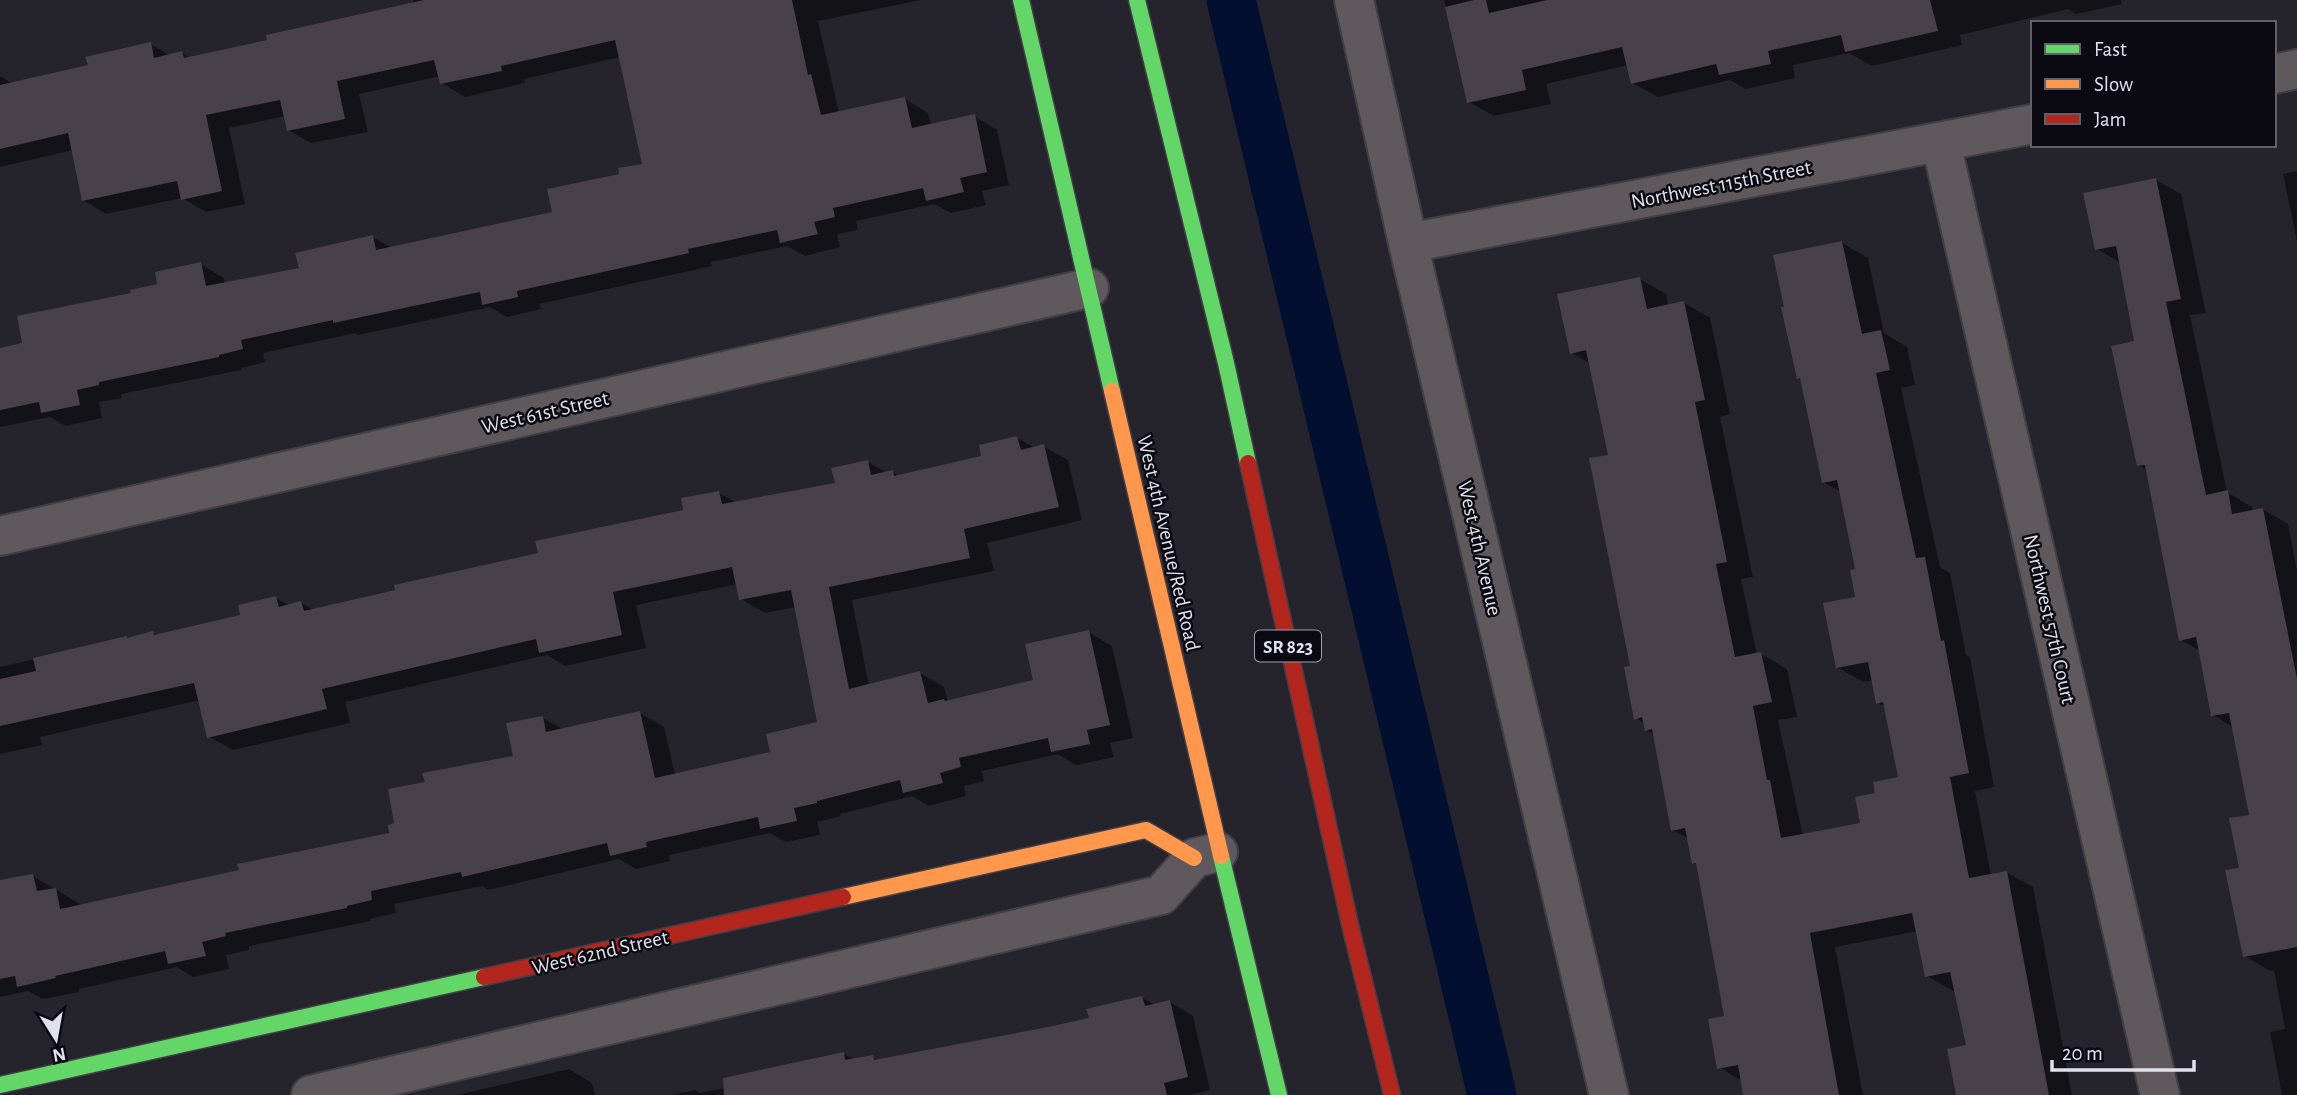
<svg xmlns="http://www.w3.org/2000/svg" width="2297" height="1095" viewBox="0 0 2297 1095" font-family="'Alegreya Sans',sans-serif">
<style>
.shadow{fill:#0007}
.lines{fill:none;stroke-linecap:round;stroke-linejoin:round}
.canal{stroke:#030f30;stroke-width:49}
.building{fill:#48404a}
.street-casing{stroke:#403f46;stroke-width:42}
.fast-casing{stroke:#403f46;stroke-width:19}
.slow-casing{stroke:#403f46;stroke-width:19}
.jam-casing{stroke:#403f46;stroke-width:19}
.street{stroke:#5f585c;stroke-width:38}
.fast{stroke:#63d668;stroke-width:16}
.slow{stroke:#ff974d;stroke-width:16}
.jam{stroke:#b3261e;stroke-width:16}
.labels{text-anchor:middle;stroke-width:5;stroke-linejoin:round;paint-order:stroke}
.shield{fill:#0b0a12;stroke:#a1a0ab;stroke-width:2}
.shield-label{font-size:19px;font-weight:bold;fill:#e1e1ec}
.street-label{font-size:21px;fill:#e1e1ec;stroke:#0b0a12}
</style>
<rect width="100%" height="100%" fill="#25242c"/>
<g class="shadow">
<path d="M 413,0 L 921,0 L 818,21 L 839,113 L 905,99 L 928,113 L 931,126 L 974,116 L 997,130 L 1009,185 L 982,191 L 986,205 L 951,213 L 934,204 L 856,221 L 858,230 L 837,234 L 840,247 L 805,256 L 787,246 L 711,262 L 712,266 L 539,304 L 541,309 L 507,317 L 490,307 L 358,335 L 355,333 L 263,353 L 265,362 L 241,368 L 241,370 L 121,394 L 122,398 L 99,402 L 102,418 L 66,426 L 50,417 L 0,427 L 0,350 L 24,345 L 133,294 L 159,285 L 200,264 L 224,278 L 225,284 L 301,269 L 373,237 L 392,248 L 555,213 L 621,175 L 644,165 L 620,57 L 524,79 L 525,83 L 465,97 L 442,83 L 440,76 L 359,94 L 368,132 L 311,143 L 288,130 L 285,116 L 229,128 L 245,204 L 206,212 L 182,198 L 106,214 L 83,200 L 73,150 L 0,167 L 0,76 L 14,84 L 90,66 L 150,44 L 171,56 L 182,53 L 190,58 L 269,42 L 414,4 Z"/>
<path d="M 1444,0 L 2121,0 L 2122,4 L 2076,14 L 2068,9 L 1960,35 L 1962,45 L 1872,66 L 1849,53 L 1793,65 L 1795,78 L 1746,89 L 1730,80 L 1658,97 L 1632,83 L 1628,65 L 1546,84 L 1551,104 L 1494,116 L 1469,102 Z"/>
<path d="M 2297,171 L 2297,241 L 2283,174 Z"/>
<path d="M 2156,180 L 2181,194 L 2206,313 L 2190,315 L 2227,492 L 2252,507 L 2253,511 L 2262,509 L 2288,524 L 2297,571 L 2297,1095 L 2282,1095 L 2270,1032 L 2285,1029 L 2274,970 L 2270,971 L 2245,956 L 2241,869 L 2251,816 L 2233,727 L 2213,715 L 2200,651 L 2181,640 L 2148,471 L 2138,465 L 2136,342 L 2121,263 L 2097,249 Z"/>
<path d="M 1842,243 L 1868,258 L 1884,333 L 1907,347 L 1915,385 L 1901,388 L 1940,567 L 1950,573 L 1966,655 L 1970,657 L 1994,787 L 1975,791 L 1991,875 L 2006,872 L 2033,887 L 2072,1095 L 1958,1095 L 1968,1046 L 1956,990 L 1953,991 L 1927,976 L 1918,931 L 1835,947 L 1863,1095 L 1745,1095 L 1742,1081 L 1719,1067 L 1726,1018 L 1698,865 L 1693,863 L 1689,839 L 1672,830 L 1655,735 L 1646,730 L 1645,724 L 1636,718 L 1610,456 L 1591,364 L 1572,353 L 1640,279 L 1666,294 L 1668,306 L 1684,303 L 1710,318 L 1730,414 L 1720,417 L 1753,577 L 1741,579 L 1757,655 L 1761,654 L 1787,669 L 1797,717 L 1778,720 L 1803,836 L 1863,824 L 1877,794 L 1900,779 L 1886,707 L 1878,703 L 1874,680 L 1863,682 L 1837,667 L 1857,598 L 1857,571 L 1841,492 L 1823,482 L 1802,380 L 1798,378 Z"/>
<path d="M 1017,438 L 1035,448 L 1043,446 L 1068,460 L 1082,520 L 987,543 L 994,571 L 852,600 L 869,686 L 920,673 L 944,687 L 948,702 L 1035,682 L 1088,632 L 1112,646 L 1133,738 L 1110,743 L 1114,757 L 1076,765 L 1058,754 L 982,771 L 984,781 L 964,786 L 966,796 L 929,806 L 912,796 L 840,814 L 841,816 L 817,822 L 820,835 L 786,842 L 770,833 L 669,855 L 670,861 L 636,869 L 619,859 L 488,890 L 482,886 L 394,904 L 396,913 L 370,919 L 371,921 L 249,946 L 249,950 L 226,955 L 229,969 L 193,977 L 177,967 L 79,989 L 79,992 L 43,999 L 28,991 L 0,997 L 0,881 L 33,876 L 80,904 L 80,907 L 241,871 L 391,834 L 396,824 L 427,783 L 515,757 L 543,718 L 564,730 L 640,713 L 664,727 L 675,775 L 772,754 L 819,724 L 796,607 L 765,613 L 741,599 L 738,584 L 636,605 L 646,648 L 565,666 L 547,655 L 345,702 L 350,723 L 233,750 L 208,736 L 200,700 L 40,737 L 42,745 L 0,754 L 0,667 L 127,638 L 129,639 L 153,633 L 159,636 L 242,616 L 276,598 L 290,606 L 301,603 L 313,610 L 540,554 L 685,511 L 719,493 L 737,503 L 837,484 L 868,462 L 887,473 L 893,472 L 900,477 L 984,457 Z"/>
<path d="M 1142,998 L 1155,1005 L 1170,1002 L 1193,1016 L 1210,1090 L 1190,1095 L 672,1095 L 695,1090 L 700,1093 L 789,1075 L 844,1054 L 854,1060 L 872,1057 L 879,1061 L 1091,1019 Z"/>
<path d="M 569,1069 L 592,1083 L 595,1095 L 457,1095 Z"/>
</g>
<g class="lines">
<path class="canal" d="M 1231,0 L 1492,1095"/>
</g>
<g class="building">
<path d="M 424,0 L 792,0 L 808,75 L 811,74 L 821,115 L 905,97 L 912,128 L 975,114 L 987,172 L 960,178 L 964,192 L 926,201 L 923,188 L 833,208 L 835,217 L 814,222 L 818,234 L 780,243 L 777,230 L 688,249 L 689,253 L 517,291 L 518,297 L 482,305 L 480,292 L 333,323 L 333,320 L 241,340 L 243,349 L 219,355 L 219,357 L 99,382 L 99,385 L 77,390 L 80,405 L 41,413 L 39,402 L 0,410 L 0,348 L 22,343 L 17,316 L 131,293 L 130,290 L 157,284 L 155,272 L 201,262 L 206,286 L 299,268 L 295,253 L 373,235 L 376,250 L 552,212 L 547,189 L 619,174 L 618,168 L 642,164 L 615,40 L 501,66 L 502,71 L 440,84 L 434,60 L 337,81 L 345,119 L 287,131 L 280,100 L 206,115 L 222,191 L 181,200 L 177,181 L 82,201 L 68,133 L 0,149 L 0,85 L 88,65 L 85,57 L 151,42 L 154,58 L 182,51 L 184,58 L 267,40 L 266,35 Z"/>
<path d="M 1474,0 L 1486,0 L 1489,13 L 1547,0 L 1930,0 L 1938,31 L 1845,52 L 1841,35 L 1768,51 L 1771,64 L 1719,75 L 1716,64 L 1631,84 L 1622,47 L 1522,70 L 1526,90 L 1467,103 L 1445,7 Z"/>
<path d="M 2156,178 L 2181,299 L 2166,302 L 2206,495 L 2228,490 L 2232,514 L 2263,508 L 2297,679 L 2297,947 L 2243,957 L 2225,870 L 2239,868 L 2229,818 L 2249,815 L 2229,713 L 2211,716 L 2196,637 L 2179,641 L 2145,465 L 2137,466 L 2111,346 L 2134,341 L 2116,246 L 2095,250 L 2083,193 Z"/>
<path d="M 1842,241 L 1862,334 L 1881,330 L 1890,370 L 1876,373 L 1916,558 L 1925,557 L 1941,641 L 1944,640 L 1969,773 L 1950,777 L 1969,878 L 2007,871 L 2049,1095 L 1956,1095 L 1947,1049 L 1966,1045 L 1950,972 L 1925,977 L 1912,913 L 1810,933 L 1839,1095 L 1743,1095 L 1738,1065 L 1717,1069 L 1708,1019 L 1724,1016 L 1696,863 L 1692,864 L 1685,828 L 1671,831 L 1652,729 L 1645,731 L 1642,717 L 1634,720 L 1624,667 L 1630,666 L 1589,458 L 1608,455 L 1586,350 L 1570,354 L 1557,294 L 1640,277 L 1647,309 L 1684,301 L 1705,400 L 1695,402 L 1727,562 L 1716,564 L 1735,657 L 1761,652 L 1772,702 L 1753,706 L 1767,780 L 1770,780 L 1781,838 L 1860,823 L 1855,797 L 1875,793 L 1873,782 L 1898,777 L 1883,702 L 1876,704 L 1868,662 L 1836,668 L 1823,603 L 1855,597 L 1850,570 L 1855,569 L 1837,480 L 1822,483 L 1800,378 L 1797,379 L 1781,307 L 1784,307 L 1773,255 Z"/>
<path d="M 1017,436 L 1021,450 L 1044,444 L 1059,507 L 964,529 L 970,558 L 829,587 L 849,689 L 920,671 L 928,703 L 944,699 L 945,701 L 1033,680 L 1025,644 L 1089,630 L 1110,725 L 1087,730 L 1090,744 L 1051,752 L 1048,738 L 959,758 L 961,767 L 940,773 L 943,783 L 903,793 L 900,780 L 817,801 L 817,803 L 794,808 L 797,821 L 760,829 L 758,817 L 646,842 L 647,847 L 610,856 L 607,843 L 462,877 L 461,872 L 371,891 L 372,900 L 347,906 L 347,908 L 225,933 L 226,936 L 202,942 L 206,956 L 168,964 L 165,951 L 55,976 L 56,978 L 17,987 L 15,976 L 0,979 L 0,880 L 33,874 L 37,891 L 56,888 L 60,909 L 239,870 L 237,864 L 389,833 L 388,825 L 394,823 L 388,789 L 425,782 L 422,773 L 513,756 L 506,723 L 543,716 L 546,732 L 640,711 L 655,778 L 770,752 L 766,734 L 817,722 L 791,590 L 739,600 L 732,567 L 613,592 L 622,635 L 539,653 L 536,639 L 322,689 L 327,709 L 207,738 L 194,683 L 0,726 L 0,679 L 36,671 L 33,658 L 127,636 L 127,638 L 153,631 L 154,635 L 240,615 L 238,605 L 276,596 L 279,607 L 301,601 L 304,611 L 395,590 L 394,585 L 538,553 L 535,541 L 683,510 L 681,498 L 719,491 L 722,504 L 835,483 L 831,468 L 868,460 L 871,475 L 893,470 L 894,476 L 981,456 L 979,445 Z"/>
<path d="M 1142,996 L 1145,1006 L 1170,1000 L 1188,1077 L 1164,1083 L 1167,1095 L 724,1095 L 723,1078 L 844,1052 L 845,1060 L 873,1055 L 874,1060 L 1048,1027 L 1089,1018 L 1086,1009 Z"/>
</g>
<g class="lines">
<g class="street-casing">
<g id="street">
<path d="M 1354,0 L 1408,243 L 1609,1095"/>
<path d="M 2274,74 L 2297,69"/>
<path d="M 1941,143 L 2160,1095"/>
<path d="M 1408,243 L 2033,124"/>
<path d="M 0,536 L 1089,288"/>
<path d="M 311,1095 L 1161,895 L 1194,858 L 1218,852"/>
</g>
</g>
<g class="fast-casing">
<g id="fast">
<path d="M 1021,0 L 1112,391"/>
<path d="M 1137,0 L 1226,363 L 1248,463"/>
<path d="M 1221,856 L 1279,1095"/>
<path d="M 0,1085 L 484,977"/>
</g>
</g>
<g class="slow-casing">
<g id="slow">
<path d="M 1112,391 L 1221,856"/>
<path d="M 843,897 L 1146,830 L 1194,858"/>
</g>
</g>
<g class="jam-casing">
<g id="jam">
<path d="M 1248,463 L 1351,929 L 1392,1095"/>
<path d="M 484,977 L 843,897"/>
</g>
</g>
<use href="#street" class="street"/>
<use href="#fast" class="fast"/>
<use href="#slow" class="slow"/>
<use href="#jam" class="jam"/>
</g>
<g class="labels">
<rect class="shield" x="1255" y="630.5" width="66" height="31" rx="5"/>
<g class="shield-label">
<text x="1288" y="653">SR 823</text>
</g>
<g class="street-label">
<text transform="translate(1721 184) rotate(-11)" y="7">Northwest 115th Street</text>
<text transform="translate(545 412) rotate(-13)" y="7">West 61st Street</text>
<text transform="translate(1169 543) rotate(77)" y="7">West 4th Avenue/Red Road</text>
<text transform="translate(1480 548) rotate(77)" y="7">West 4th Avenue</text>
<text transform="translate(2050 619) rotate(77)" y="7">Northwest 57th Court</text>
<text transform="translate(600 952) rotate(-13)" y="7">West 62nd Street</text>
</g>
</g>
<rect x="2031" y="21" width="245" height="126" fill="#0b0a12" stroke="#616069" stroke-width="2"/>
<rect x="2045" y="44" width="35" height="10" fill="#63d668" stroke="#616069" stroke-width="2"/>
<text x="2094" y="56" font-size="21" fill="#e1e1ec">Fast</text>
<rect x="2045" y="79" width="35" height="10" fill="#ff974d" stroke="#616069" stroke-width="2"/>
<text x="2094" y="91" font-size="21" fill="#e1e1ec">Slow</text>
<rect x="2045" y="114" width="35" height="10" fill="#b3261e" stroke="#616069" stroke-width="2"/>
<text x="2094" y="126" font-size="21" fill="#e1e1ec">Jam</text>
<g transform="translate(56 1039) rotate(169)" stroke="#0b0a12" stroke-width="5" paint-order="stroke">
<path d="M0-5L12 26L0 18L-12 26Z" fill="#e1e1ec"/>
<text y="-10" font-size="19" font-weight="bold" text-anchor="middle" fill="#e1e1ec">N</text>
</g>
<path d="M2052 1060v10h142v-10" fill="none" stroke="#e1e1ec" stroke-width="3.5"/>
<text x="2062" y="1060" font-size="21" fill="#e1e1ec" stroke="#0b0a12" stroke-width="5" paint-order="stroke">20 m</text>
</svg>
